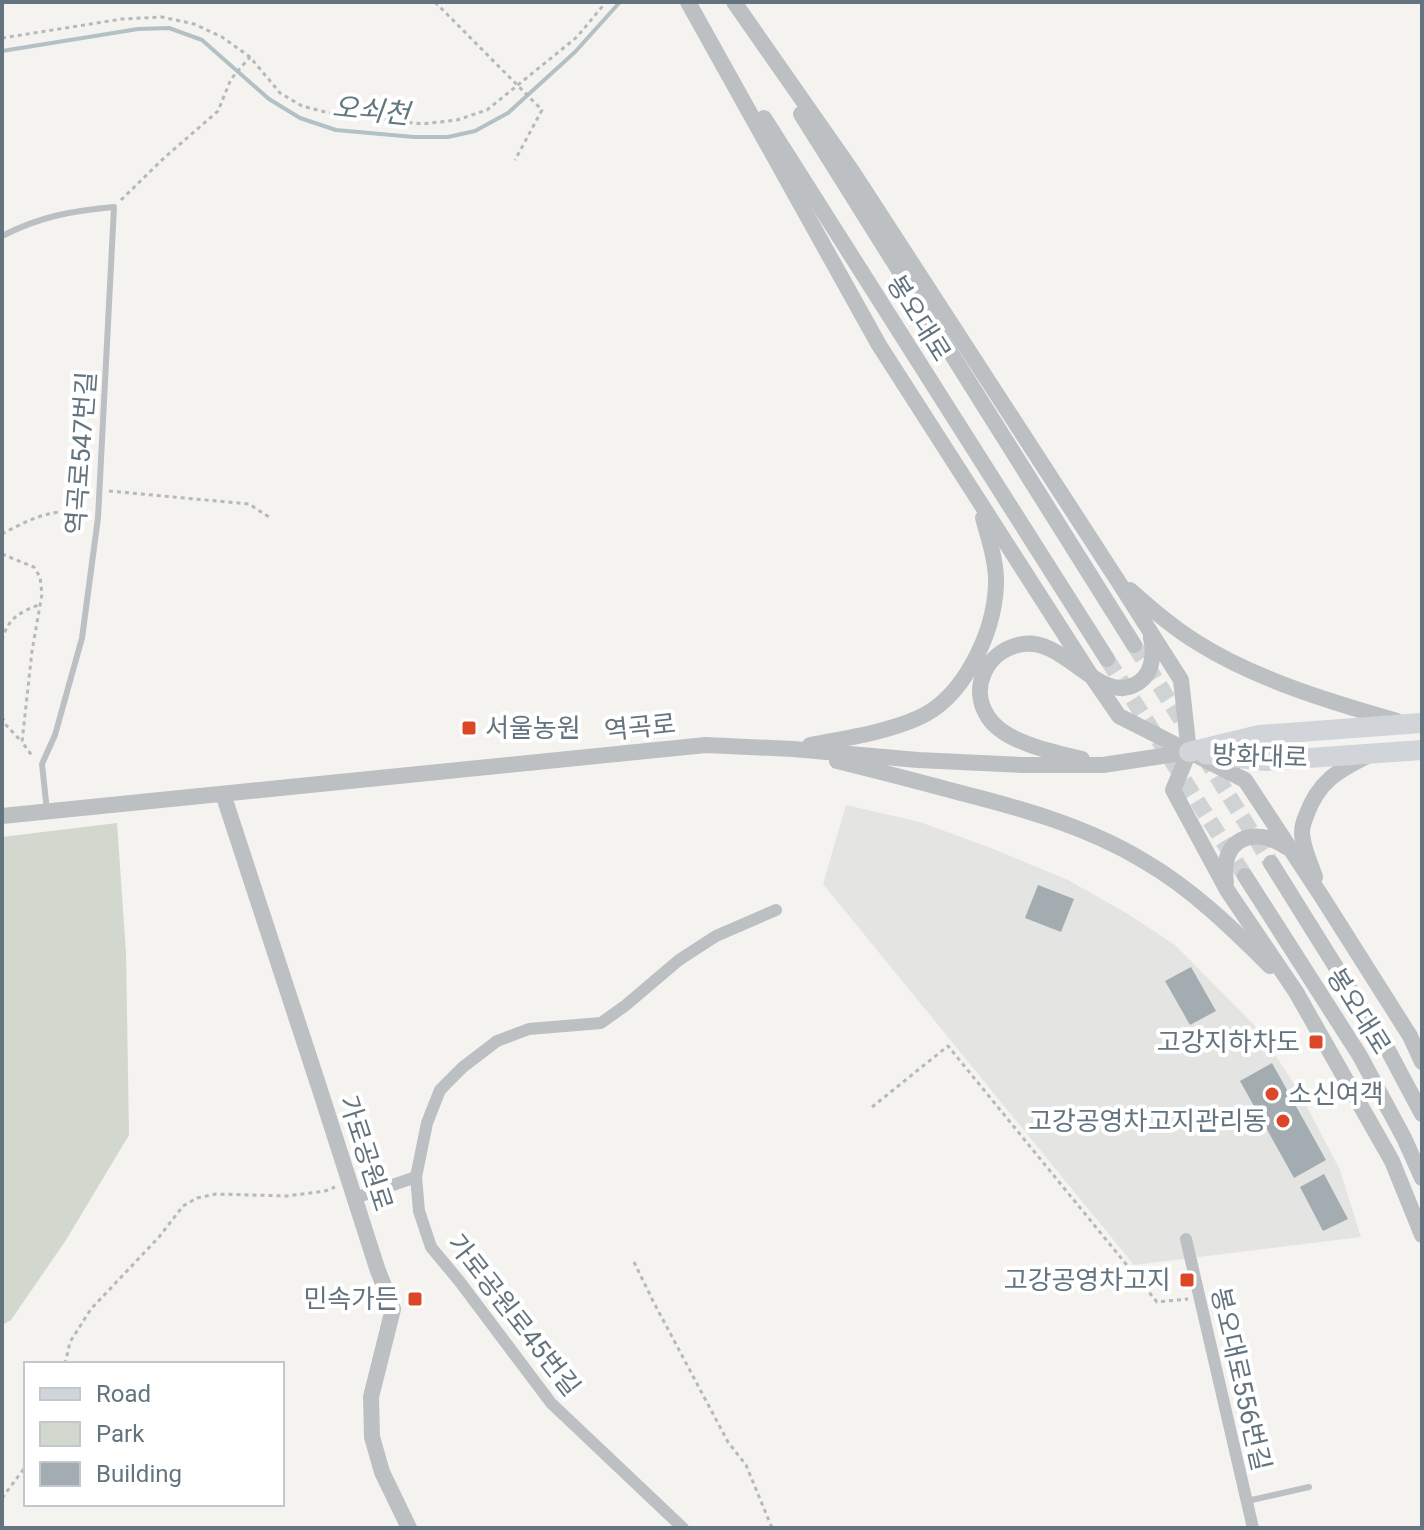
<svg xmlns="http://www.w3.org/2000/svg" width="1424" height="1530" viewBox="0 0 1424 1530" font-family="Roboto,'Noto Sans KR',sans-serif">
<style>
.built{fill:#e4e5e3}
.green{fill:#d3d8cf}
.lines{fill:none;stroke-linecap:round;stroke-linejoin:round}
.stream{stroke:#b3c0c4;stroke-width:4}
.building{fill:#a3acb0}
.tertiary-tunnel{stroke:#d0d3d3;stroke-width:16;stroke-dasharray:16 8;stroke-linecap:butt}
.path{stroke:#b6b9bb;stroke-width:3;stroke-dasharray:4 4;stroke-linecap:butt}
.service{stroke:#bcc0c3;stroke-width:6}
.minor{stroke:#bcc0c3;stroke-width:12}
.tertiary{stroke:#bcc0c3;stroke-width:16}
.primary{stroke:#d1d5d9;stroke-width:20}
.poi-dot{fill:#dc4827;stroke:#fff;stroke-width:3}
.labels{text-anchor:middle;stroke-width:8;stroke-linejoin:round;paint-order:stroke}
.street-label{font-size:26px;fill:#63747f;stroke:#fff}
.poi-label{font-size:26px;fill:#63747f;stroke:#fff;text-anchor:end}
.water-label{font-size:28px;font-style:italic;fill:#5f777d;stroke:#fff}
</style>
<rect width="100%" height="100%" fill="#f4f3ef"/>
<path class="built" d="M 846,805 L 920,822 L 991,848 L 1068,880 L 1128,914 L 1175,945 L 1262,1033 L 1303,1099 L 1340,1170 L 1361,1237 L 1134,1265 L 823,884 Z"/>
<path class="green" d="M 117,823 L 126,952 L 129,1135 L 66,1240 L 11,1320 L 2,1325 L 2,837 Z"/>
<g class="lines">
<path class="stream" d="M 2,51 L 138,29 L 169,28 L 202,40 L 269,99 L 300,118 L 336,130 L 414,137 L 448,137 L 475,131 L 508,113 L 575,52 L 620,2"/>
</g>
<g class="building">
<path d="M 1038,885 L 1074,899 L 1061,932 L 1025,918 Z"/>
<path d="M 1191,967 L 1216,1011 L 1190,1025 L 1165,981 Z"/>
<path d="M 1272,1063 L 1326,1160 L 1294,1178 L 1240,1081 Z"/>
<path d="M 1324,1174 L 1348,1219 L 1323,1231 L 1300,1187 Z"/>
</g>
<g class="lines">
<g class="tertiary-tunnel">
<path d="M 1134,645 L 1187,729"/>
<path d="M 1107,659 L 1245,876"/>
<path d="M 1204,756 L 1271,863"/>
</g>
<g class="path">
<path d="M 435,2 L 542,110 L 515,160"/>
<path d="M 2,38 L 122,19 L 162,17 L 194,24 L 222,37 L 250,57 L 280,93 L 302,106 L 329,113 L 422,124 L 457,120 L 487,110 L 577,37 L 606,2"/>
<path d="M 121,200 L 164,158 L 218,111 L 231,79 L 250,57"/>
<path d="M 109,491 L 249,504 L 272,519"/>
<path d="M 2,534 C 28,520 57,505 87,515"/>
<path d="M 2,554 L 34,567 L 40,577 L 42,594 L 32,651 L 22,742 L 33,757"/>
<path d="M 2,640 C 8,618 20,612 41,604"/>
<path d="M 2,717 L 6,725 L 22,742"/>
<path d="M 872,1107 L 948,1046 L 1157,1302 L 1188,1299"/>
<path d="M 634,1262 L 653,1301 L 728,1442 L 746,1465 L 772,1528"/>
<path d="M 65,1364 L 70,1342 L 91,1309 L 159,1237 L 183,1206 L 197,1198 L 216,1194 L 287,1196 L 325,1191 L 335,1187"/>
<path d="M 2,1498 L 26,1466"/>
</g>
<g class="service">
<path d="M 2,236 C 41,216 72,211 114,207 L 98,518 L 82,638 L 55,735 L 42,764 L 47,811"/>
<path d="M 1247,1501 L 1309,1487"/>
</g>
<g class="minor">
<path d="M 355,1198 L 416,1177"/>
<path d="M 1186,1239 L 1253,1528"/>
<path d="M 683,1528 L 551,1403 L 460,1282 L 431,1247 L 419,1211 L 416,1177 L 427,1123 L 440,1090 L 463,1067 L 497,1041 L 529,1029 L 601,1023 L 626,1005 L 679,960 L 716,936 L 776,910"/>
</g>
<g class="tertiary">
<path d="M 688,2 L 879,345 L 1090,674 L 1119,716 L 1245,780 L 1322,897 L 1410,1036 L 1422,1062"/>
<path d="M 734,2 L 852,171 L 1118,581 L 1181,680 L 1189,752 L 1173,790 L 1227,890 L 1296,992 L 1392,1161 L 1422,1235"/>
<path d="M 801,114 L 1134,645"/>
<path d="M 764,118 L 1107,659"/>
<path d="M 1130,590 C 1152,609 1173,628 1198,643 C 1257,680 1331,702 1397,721"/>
<path d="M 810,745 C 846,738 884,733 918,718 C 964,698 994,633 996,585 C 997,563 989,540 983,518"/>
<path d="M 1082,759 C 1062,754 1041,750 1023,742 C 1010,737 996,729 988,717 C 969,688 986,653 1018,645 C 1063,633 1096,703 1134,685 C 1152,677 1155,655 1151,638"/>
<path d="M 837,761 C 878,771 920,782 961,793 C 1024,809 1088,827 1144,861 C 1192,889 1231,927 1270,966"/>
<path d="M 223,794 L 320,1090 L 377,1268 L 393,1309 L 371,1397 L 372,1437 L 382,1472 L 409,1528"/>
<path d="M 2,816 L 706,745 L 793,749 L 918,760 L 1023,765 L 1103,765 L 1189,752"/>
<path d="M 1271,863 L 1389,1052 L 1422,1114"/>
<path d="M 1245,876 L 1360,1056 L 1404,1138 L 1422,1178"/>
<path d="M 1315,877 C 1311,865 1305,852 1303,840 C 1301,833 1303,823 1306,816 C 1318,782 1337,771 1367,756"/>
<path d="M 1226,882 C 1219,840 1253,824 1286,847"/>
</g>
<g class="primary">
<path d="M 1189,752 L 1259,735 L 1422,723"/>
<path d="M 1205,754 L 1266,761 L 1422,750"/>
</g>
</g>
<g class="poi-dot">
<rect x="461" y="720" width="16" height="16" rx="4"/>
<rect x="1308" y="1034" width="16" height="16" rx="4"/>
<circle cx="1272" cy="1094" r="8"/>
<circle cx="1283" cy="1121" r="8"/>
<rect x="1179" y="1272" width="16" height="16" rx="4"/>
<rect x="407" y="1291" width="16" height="16" rx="4"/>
</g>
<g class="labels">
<g class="street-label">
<text transform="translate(919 318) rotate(58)" y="9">봉오대로</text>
<text transform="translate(81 453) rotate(-86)" y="9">역곡로547번길</text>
<text transform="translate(640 727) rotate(-6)" y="9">역곡로</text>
<text transform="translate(1260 756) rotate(2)" y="9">방화대로</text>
<text transform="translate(1359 1011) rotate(58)" y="9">봉오대로</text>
<text transform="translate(366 1153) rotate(72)" y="9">가로공원로</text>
<text transform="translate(514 1315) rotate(52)" y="9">가로공원로45번길</text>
<text transform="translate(1241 1379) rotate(77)" y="9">봉오대로556번길</text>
</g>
<g class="poi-label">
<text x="485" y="737" text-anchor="start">서울농원</text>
<text x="1300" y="1051">고강지하차도</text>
<text x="1288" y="1103" text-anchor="start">소신여객</text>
<text x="1267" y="1130">고강공영차고지관리동</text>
<text x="1171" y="1289">고강공영차고지</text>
<text x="399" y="1308">민속가든</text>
</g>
<g class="water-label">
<text transform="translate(371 110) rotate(6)" y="10">오쇠천</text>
</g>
</g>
<rect width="1424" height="1530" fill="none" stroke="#63747f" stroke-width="8"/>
<rect x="24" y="1362" width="260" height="144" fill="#ffffff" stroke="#c1c7cc" stroke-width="2"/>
<rect x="40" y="1388" width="40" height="12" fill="#d1d5d9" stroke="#c1c7cc" stroke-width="2"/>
<text x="96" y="1402" font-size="24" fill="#63747f">Road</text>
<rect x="40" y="1422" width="40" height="24" fill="#d3d8cf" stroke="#c1c7cc" stroke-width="2"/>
<text x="96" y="1442" font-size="24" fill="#63747f">Park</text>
<rect x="40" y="1462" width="40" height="24" fill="#a3acb0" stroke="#c1c7cc" stroke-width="2"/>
<text x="96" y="1482" font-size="24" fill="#63747f">Building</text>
</svg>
